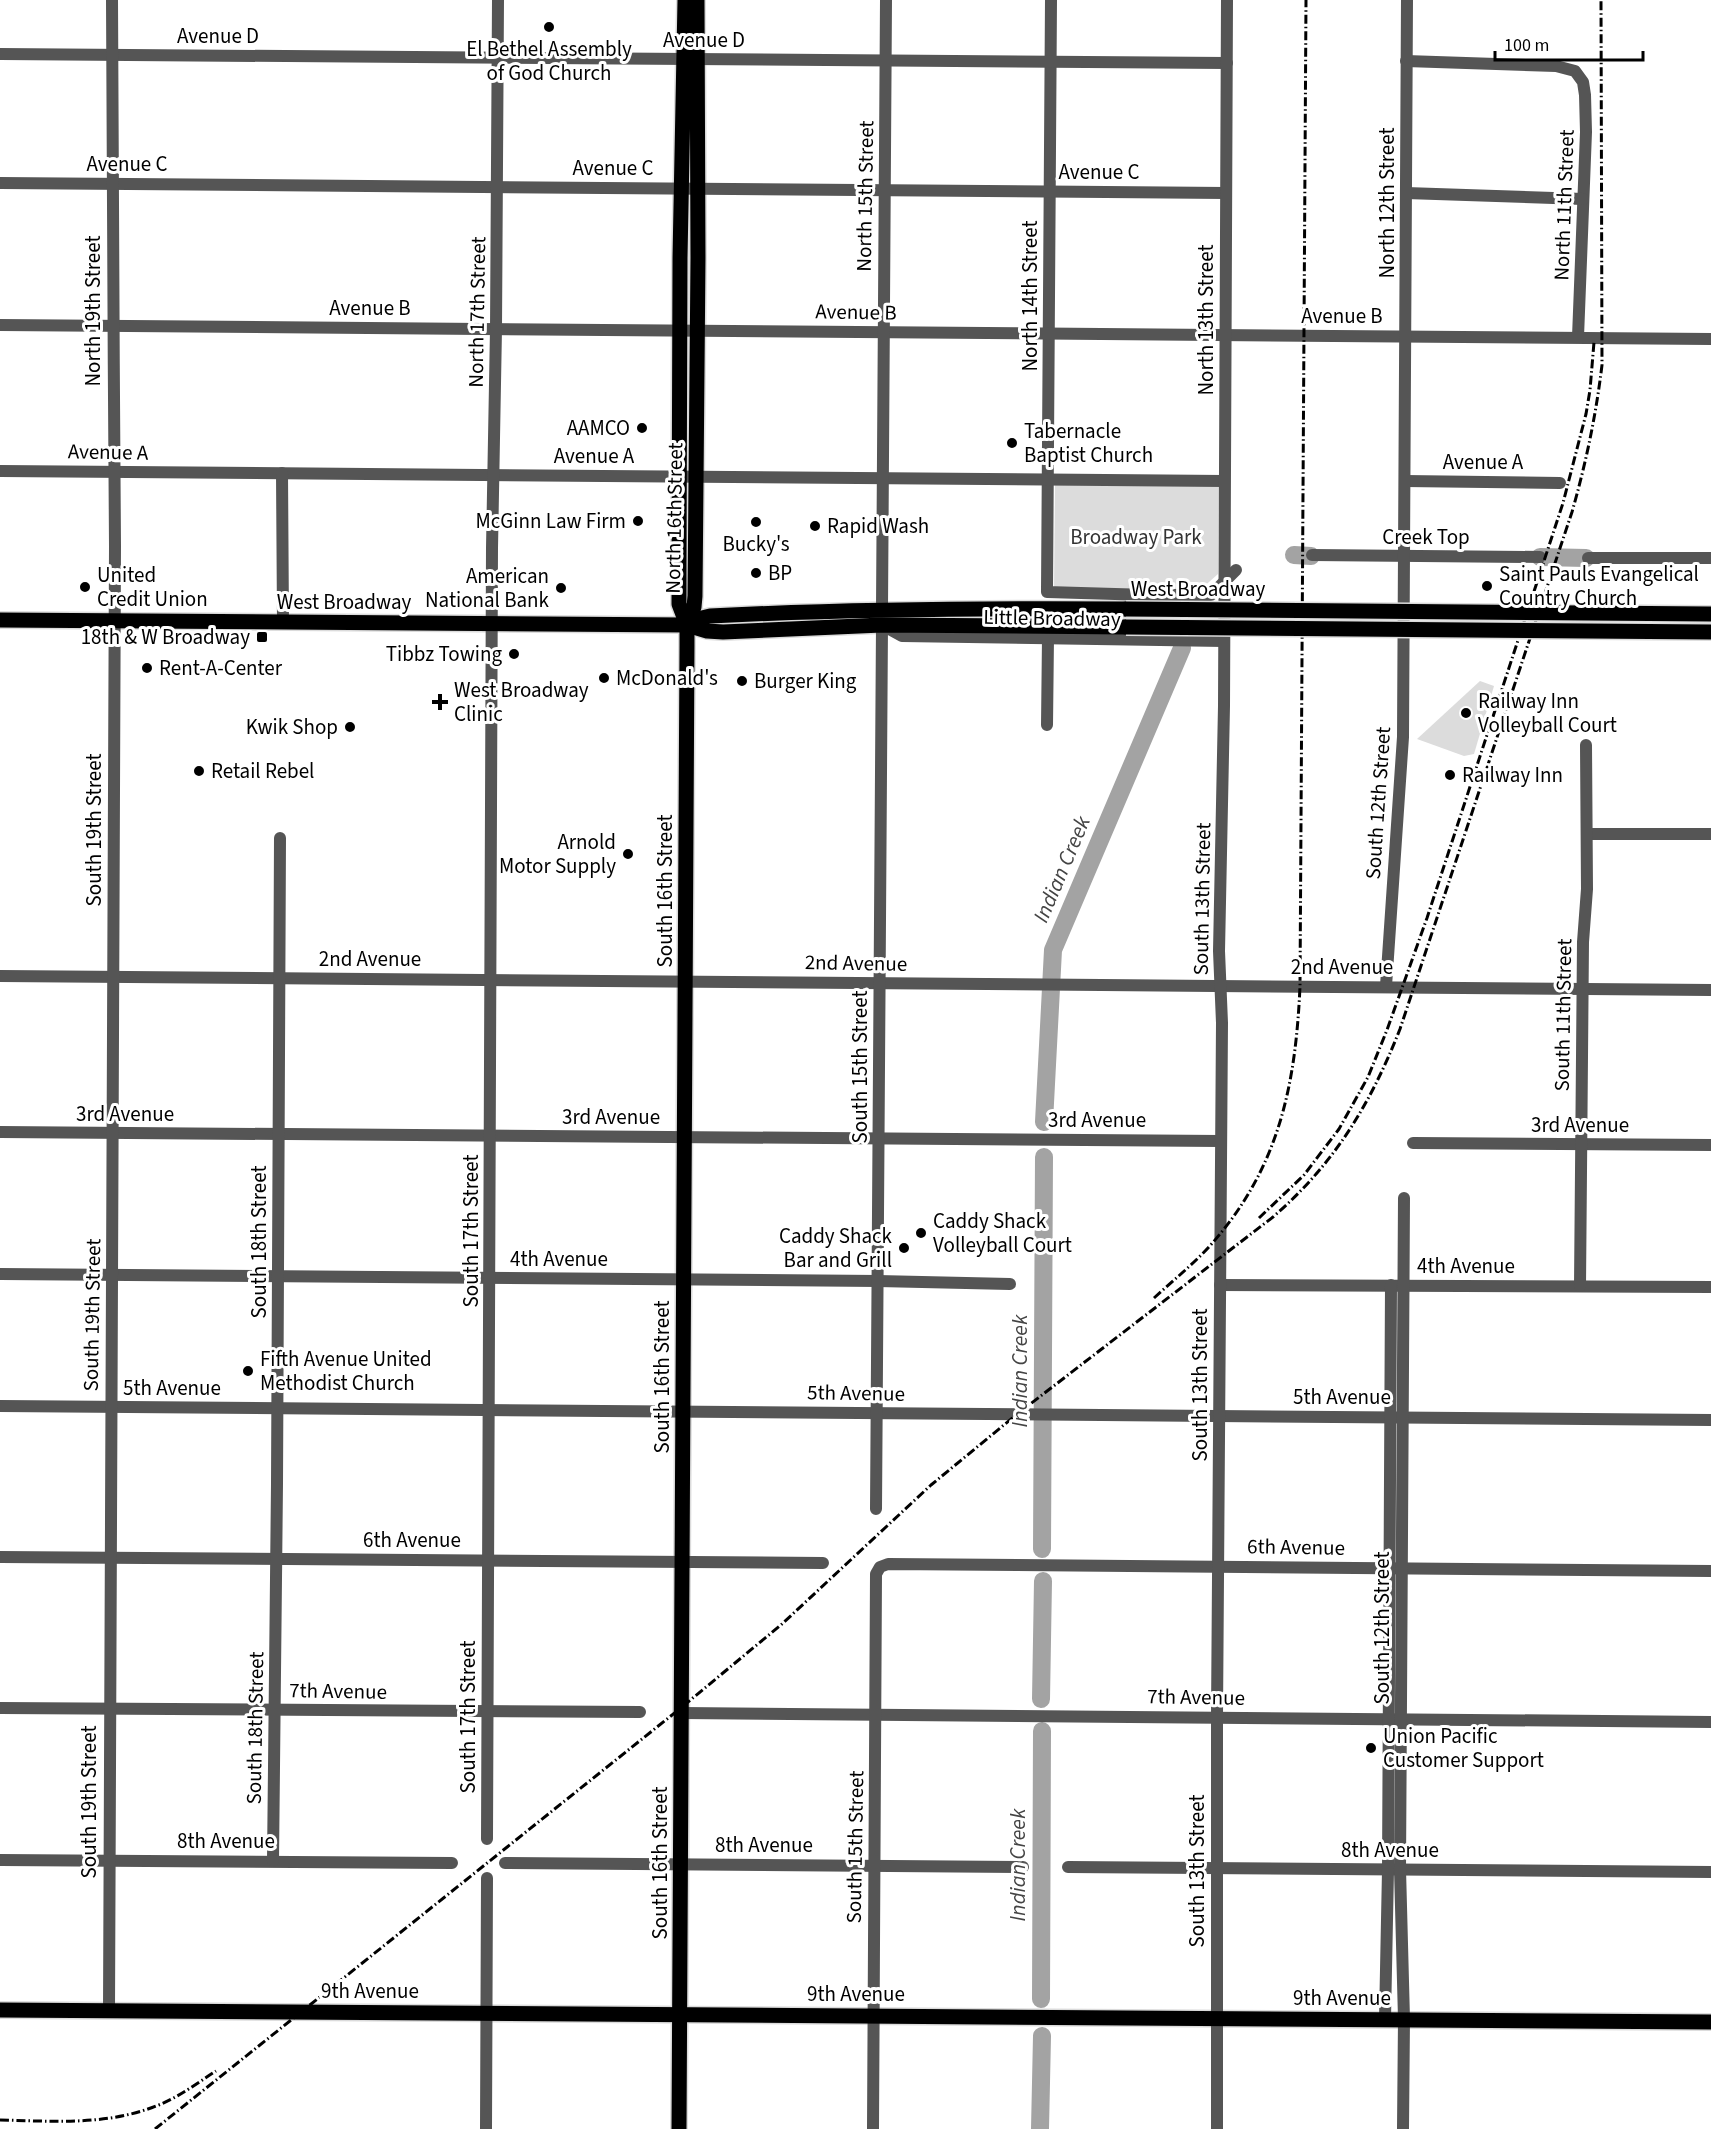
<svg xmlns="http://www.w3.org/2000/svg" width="1711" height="2129" viewBox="0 0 1711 2129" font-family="'Source Sans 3',sans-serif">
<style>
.green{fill:#dcdcdc}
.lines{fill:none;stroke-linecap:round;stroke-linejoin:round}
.river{stroke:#a3a3a3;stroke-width:18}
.major-casing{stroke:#dbdbdb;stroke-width:18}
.minor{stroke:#555;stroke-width:12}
.major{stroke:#000;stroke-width:15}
.rail{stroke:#000;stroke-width:3;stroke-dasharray:9 3 1.5 3;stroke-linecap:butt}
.major-bridge-casing{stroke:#dbdbdb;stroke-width:18;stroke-linecap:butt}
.major-bridge{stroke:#000;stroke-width:15}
.poi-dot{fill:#000;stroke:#fff;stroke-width:2}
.labels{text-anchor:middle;stroke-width:6;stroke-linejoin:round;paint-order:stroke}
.street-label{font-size:21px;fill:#000;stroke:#fff}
.poi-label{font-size:21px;fill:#000;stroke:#fff;text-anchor:start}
.park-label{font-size:21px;fill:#333;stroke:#fff}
.water-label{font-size:22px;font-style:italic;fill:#444;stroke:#fff}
</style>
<rect width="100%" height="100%" fill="#fff"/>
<g class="green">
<path d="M 1055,485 L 1219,486 L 1218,574 L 1200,590 L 1054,590 Z"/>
<path d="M 1480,681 L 1494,686 L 1474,754 L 1464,756 L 1417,739 Z"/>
</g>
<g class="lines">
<g class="river">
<path d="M 1294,555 L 1311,556"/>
<path d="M 1540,557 L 1586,558"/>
<path d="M 1044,1122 L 1053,950 L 1182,648"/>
<path d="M 1042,1549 L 1044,1157"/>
<path d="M 1041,1699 L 1043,1581"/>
<path d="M 1041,1999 L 1042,1731"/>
<path d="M 1040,2129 L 1042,2036"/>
</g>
<g class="major-casing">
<g id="major">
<path d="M 685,0 L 680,258 L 679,565 L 679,604 L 687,625"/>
<path d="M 0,620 L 687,625 L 707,631 L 723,632 L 882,625 L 1126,627"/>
<path d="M 687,625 L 698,619 L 710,616 C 849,609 987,608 1126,609"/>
<path d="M 0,2010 L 1711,2022"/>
<path d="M 679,2129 L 687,645 L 687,625 L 694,607 L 695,596 L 698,258 L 697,0"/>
</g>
</g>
<g class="minor">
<path d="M 1051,0 L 1047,592 L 1149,595 L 1211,595 L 1236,570"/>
<path d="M 0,54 L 1227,63"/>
<path d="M 1406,61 L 1556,66 L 1575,71 L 1583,82 L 1585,95 L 1586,132 L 1578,337"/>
<path d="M 0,183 L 1226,193"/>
<path d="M 1406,193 L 1583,199"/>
<path d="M 0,325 L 1711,339"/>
<path d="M 0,471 L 1224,481"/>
<path d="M 282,473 L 283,622"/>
<path d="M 1405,481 L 1560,483"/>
<path d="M 1312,555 L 1540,557"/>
<path d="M 1588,558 L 1711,558"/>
<path d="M 882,609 L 886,0"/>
<path d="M 1047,725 L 1048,637"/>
<path d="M 1587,834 L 1711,834"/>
<path d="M 0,976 L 1711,990"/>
<path d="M 1386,986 L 1403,737 L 1407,0"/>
<path d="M 0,1132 L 1221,1141"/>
<path d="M 1413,1143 L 1711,1145"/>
<path d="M 0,1274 L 878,1281 L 1010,1284"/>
<path d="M 1220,1285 L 1711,1287"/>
<path d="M 1580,1286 L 1583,942 L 1587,889 L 1586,745"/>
<path d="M 0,1406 L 1711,1420"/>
<path d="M 876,1509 L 882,625 L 902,636 L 1224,641"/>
<path d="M 0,1557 L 823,1563"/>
<path d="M 0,1708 L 640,1712"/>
<path d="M 682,1713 L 1711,1722"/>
<path d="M 487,1839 L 492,548 L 496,329 L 498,0"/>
<path d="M 0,1860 L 452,1863"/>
<path d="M 273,1861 L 277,1484 L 280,838"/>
<path d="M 505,1863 L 1023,1867"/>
<path d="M 1068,1867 L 1711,1872"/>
<path d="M 109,2010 C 109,1522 115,1034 115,546 C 114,364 112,182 112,0"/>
<path d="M 1385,2019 L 1388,1870 L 1391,1285"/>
<path d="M 486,2129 L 487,1878"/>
<path d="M 873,2129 L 876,1574 L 880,1567 L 888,1564 L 1711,1571"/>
<path d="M 1217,2129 L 1217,1716 L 1222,1023 L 1219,951 L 1224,706 L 1227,0"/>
<path d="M 1403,2129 L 1404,2019 L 1400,1869 L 1404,1198"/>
</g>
<use href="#major" class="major"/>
<g class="rail">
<path d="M 1259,1218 L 1304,1175 L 1339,1129 L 1368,1077 L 1387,1030 L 1427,918 L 1563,503 L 1586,414 L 1590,390 L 1594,342"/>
<path d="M 1154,1298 C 1177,1277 1201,1258 1220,1234 C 1281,1160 1296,1079 1300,986 L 1306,0"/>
<path d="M 0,2120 C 52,2121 106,2126 156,2106 C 178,2098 197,2083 216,2071"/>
<path d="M 155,2129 L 682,1707 L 782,1624 L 931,1485 L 1016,1415 L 1273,1217 C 1335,1163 1370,1105 1400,1029 L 1572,512 C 1586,463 1596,415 1602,365 L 1601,0"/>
</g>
<g class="major-bridge-casing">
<g id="major-bridge">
<path d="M 1126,609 L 1711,614"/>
<path d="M 1126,627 L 1711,632"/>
</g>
</g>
<use href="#major-bridge" class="major-bridge"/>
</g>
<g class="poi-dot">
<circle cx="549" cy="27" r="6"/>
<circle cx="642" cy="428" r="6"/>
<circle cx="1012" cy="443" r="6"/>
<circle cx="638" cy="521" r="6"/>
<circle cx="756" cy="522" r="6"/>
<circle cx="815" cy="526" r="6"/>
<circle cx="756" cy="573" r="6"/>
<circle cx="1487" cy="586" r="6"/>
<circle cx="85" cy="587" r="6"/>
<circle cx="561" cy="588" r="6"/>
<rect x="256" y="631" width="12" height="12" rx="3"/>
<circle cx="514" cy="654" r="6"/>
<circle cx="147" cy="668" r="6"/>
<circle cx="604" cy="678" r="6"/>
<circle cx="742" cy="681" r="6"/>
<path d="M437 693h6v6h6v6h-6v6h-6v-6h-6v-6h6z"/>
<circle cx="1466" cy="713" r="6"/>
<circle cx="350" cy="727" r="6"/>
<circle cx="199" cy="771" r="6"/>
<circle cx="1450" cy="775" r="6"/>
<circle cx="628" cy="854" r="6"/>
<circle cx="921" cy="1233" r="6"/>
<circle cx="904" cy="1248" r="6"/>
<circle cx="248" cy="1371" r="6"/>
<circle cx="1371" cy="1748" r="6"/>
</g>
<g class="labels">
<g class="street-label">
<text x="218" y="43">Avenue D</text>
<text x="704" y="47">Avenue D</text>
<text x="127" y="171">Avenue C</text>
<text x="613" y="175">Avenue C</text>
<text x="1099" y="179">Avenue C</text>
<text transform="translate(865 196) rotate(-89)" y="7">North 15th Street</text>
<text transform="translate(1387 203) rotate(-90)" y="7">North 12th Street</text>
<text transform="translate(1564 205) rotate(-88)" y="7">North 11th Street</text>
<text transform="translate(1030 296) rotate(-90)" y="7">North 14th Street</text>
<text x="370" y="315">Avenue B</text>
<text transform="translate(93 311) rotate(-90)" y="7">North 19th Street</text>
<text transform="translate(477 312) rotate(-89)" y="7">North 17th Street</text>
<text transform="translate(856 312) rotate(1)" y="7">Avenue B</text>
<text x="1342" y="323">Avenue B</text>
<text transform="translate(1206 320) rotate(-90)" y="7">North 13th Street</text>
<text transform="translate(108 452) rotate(1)" y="7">Avenue A</text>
<text x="594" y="463">Avenue A</text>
<text x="1483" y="469">Avenue A</text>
<text transform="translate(674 518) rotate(-89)" y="7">North 16th Street</text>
<text x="1426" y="544">Creek Top</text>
<text x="1198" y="596">West Broadway</text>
<text x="344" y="609">West Broadway</text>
<text transform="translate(1052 618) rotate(1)" y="7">Little Broadway</text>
<text transform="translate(1378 803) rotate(-86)" y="7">South 12th Street</text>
<text transform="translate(94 830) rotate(-90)" y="7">South 19th Street</text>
<text transform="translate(665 891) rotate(-90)" y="7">South 16th Street</text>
<text transform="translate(1202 899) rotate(-89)" y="7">South 13th Street</text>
<text x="370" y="966">2nd Avenue</text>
<text transform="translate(856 963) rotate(1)" y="7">2nd Avenue</text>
<text x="1342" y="974">2nd Avenue</text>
<text transform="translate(1563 1015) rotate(-89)" y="7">South 11th Street</text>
<text transform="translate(860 1067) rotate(-90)" y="7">South 15th Street</text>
<text x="125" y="1121">3rd Avenue</text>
<text x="611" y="1124">3rd Avenue</text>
<text x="1097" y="1127">3rd Avenue</text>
<text x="1580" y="1132">3rd Avenue</text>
<text transform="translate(471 1231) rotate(-90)" y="7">South 17th Street</text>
<text transform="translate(259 1242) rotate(-90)" y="7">South 18th Street</text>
<text x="559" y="1266">4th Avenue</text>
<text x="1466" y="1273">4th Avenue</text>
<text transform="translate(92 1315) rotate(-89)" y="7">South 19th Street</text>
<text transform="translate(662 1377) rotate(-90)" y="7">South 16th Street</text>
<text transform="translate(1200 1385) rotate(-90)" y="7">South 13th Street</text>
<text x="172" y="1395">5th Avenue</text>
<text transform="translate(856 1393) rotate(1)" y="7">5th Avenue</text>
<text x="1342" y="1404">5th Avenue</text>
<text x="412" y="1547">6th Avenue</text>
<text transform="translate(1296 1547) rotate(1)" y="7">6th Avenue</text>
<text transform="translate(1382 1628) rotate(-90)" y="7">South 12th Street</text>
<text transform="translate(338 1691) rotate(1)" y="7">7th Avenue</text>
<text transform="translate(1196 1697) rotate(1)" y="7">7th Avenue</text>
<text transform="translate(468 1717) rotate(-90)" y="7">South 17th Street</text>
<text transform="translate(255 1728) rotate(-89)" y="7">South 18th Street</text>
<text transform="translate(89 1802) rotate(-90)" y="7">South 19th Street</text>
<text x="226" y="1848">8th Avenue</text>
<text x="764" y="1852">8th Avenue</text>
<text transform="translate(855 1847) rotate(-89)" y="7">South 15th Street</text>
<text x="1390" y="1857">8th Avenue</text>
<text transform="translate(660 1863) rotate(-90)" y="7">South 16th Street</text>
<text transform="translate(1197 1871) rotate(-90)" y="7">South 13th Street</text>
<text x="370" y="1998">9th Avenue</text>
<text x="856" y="2001">9th Avenue</text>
<text x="1342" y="2005">9th Avenue</text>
</g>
<g class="poi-label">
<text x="549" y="56" text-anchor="middle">El Bethel Assembly<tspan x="549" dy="24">of God Church</tspan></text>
<text x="630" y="435" text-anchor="end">AAMCO</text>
<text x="1024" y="438">Tabernacle<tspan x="1024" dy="24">Baptist Church</tspan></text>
<text x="626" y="528" text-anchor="end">McGinn Law Firm</text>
<text x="827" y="533">Rapid Wash</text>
<text x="756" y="551" text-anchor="middle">Bucky's</text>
<text x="768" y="580">BP</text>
<text x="1499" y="581">Saint Pauls Evangelical<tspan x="1499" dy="24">Country Church</tspan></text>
<text x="97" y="582">United<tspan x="97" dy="24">Credit Union</tspan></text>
<text x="549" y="583" text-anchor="end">American<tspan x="549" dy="24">National Bank</tspan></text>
<text x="250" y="644" text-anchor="end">18th &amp; W Broadway</text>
<text x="502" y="661" text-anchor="end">Tibbz Towing</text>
<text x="159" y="675">Rent-A-Center</text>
<text x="616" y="685">McDonald's</text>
<text x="754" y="688">Burger King</text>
<text x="454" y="697">West Broadway<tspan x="454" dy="24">Clinic</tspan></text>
<text x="1478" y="708">Railway Inn<tspan x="1478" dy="24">Volleyball Court</tspan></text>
<text x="338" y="734" text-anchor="end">Kwik Shop</text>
<text x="211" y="778">Retail Rebel</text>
<text x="1462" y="782">Railway Inn</text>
<text x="616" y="849" text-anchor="end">Arnold<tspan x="616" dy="24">Motor Supply</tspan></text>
<text x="933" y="1228">Caddy Shack<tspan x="933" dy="24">Volleyball Court</tspan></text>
<text x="892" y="1243" text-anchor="end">Caddy Shack<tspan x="892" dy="24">Bar and Grill</tspan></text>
<text x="260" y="1366">Fifth Avenue United<tspan x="260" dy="24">Methodist Church</tspan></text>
<text x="1383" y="1743">Union Pacific<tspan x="1383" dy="24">Customer Support</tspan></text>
</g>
<g class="park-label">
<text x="1136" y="544">Broadway Park</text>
</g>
<g class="water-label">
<text transform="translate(1061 869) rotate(-67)" y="8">Indian Creek</text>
<text transform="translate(1019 1371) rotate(-90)" y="8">Indian Creek</text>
<text transform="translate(1017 1865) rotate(-90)" y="8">Indian Creek</text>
</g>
</g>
<path d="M1495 51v9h148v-9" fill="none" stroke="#000000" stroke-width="3"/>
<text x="1504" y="51" font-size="18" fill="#000000" stroke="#ffffff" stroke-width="4.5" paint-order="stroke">100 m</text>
</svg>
